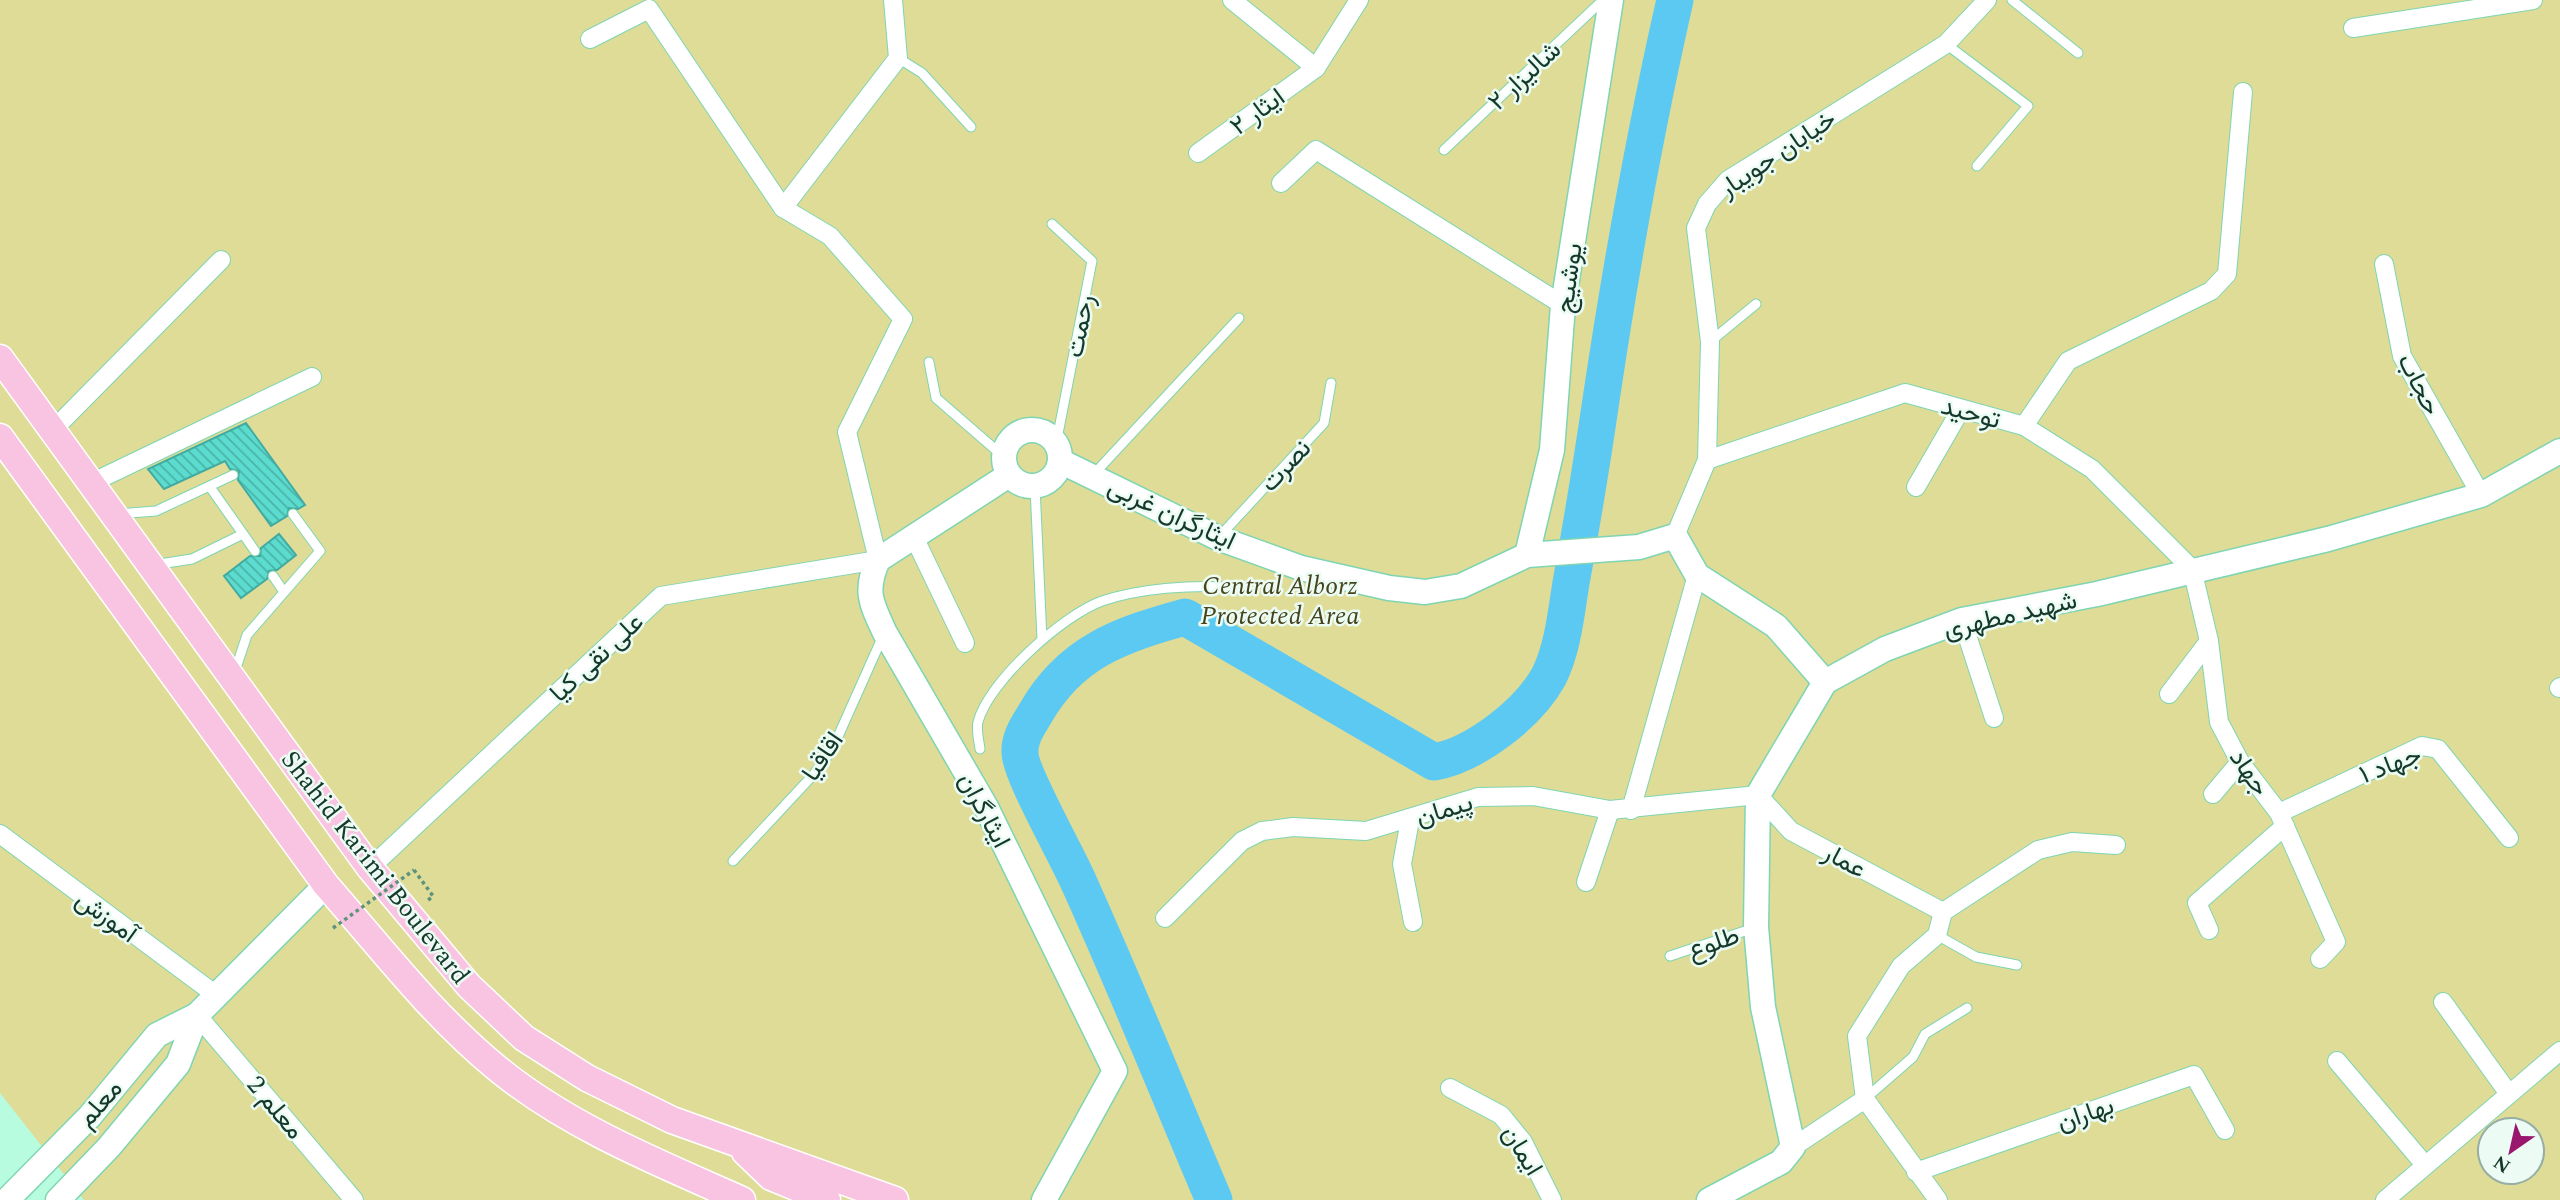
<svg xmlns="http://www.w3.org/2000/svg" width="2560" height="1200" viewBox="0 0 2560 1200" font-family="Spectral,Vazirmatn,serif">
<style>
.park{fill:#dedc97;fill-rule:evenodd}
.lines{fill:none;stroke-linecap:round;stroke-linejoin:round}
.river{stroke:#5cc9f3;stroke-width:37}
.building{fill:url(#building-back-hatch);stroke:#41aba1;stroke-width:2}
.lane-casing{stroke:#7fd5b2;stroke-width:11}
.street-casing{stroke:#7fd5b2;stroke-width:20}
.secondary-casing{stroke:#7fd5b2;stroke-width:27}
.primary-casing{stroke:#fff;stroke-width:29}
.path{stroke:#5e927d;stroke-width:3.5;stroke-dasharray:3.5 3.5;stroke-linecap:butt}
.lane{stroke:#fff;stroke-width:9}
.street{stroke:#fff;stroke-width:18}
.secondary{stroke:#fff;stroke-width:24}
.primary{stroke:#f8c4e1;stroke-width:26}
.path-bridge{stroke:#5e927d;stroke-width:3.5;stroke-dasharray:3.5 3.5;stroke-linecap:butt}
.labels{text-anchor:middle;stroke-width:5;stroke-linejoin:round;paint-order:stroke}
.street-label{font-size:26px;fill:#14392b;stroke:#ecfcf4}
.park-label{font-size:26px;font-style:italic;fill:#46441d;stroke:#ecfcf4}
</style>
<defs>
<pattern id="building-back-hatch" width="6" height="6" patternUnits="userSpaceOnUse" patternTransform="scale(1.75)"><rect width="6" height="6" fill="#5bdccf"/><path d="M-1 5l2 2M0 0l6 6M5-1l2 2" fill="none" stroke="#4ab3a8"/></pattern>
</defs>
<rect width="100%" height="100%" fill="#b8fcdf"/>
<path class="park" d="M 0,0 L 2560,0 L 2560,1200 L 84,1200 L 0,1093 ZM 2490,1130 L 2532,1130 L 2532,1172 L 2490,1172 Z"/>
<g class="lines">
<path class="river" d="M 1214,1200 C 1169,1094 1126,987 1079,883 C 1068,857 1020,773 1020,753 C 1019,738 1028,726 1035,714 C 1070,652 1120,635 1185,617 L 1434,762 C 1475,755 1529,713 1549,676 C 1563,648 1566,613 1571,583 C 1582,522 1592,462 1601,400 C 1621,266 1645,132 1675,0"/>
</g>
<g class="building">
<path d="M 246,423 L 305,505 L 298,509 L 289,508 L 287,516 L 271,526 L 238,480 L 239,471 L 230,469 L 225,461 L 164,489 L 148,469 Z"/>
<path d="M 279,534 L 296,555 L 277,570 L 269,571 L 267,579 L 241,598 L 224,576 L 250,556 L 260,556 L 261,548 Z"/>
</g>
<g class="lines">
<g class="lane-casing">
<g id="lane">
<path d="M 2012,0 L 2078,53"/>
<path d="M 1946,44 L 2028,106 L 1977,166"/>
<path d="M 898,58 L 922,73 L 971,127"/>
<path d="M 1444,150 L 1603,0"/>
<path d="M 1052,224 L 1092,261 L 1056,444"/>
<path d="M 1711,341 L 1756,304"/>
<path d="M 929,362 L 936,398 L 1004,457"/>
<path d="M 1094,474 L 1239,318"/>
<path d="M 210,487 L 255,551"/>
<path d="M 1035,487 L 1042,639"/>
<path d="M 117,514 L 156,511 L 233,475"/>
<path d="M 1219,537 L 1324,423 L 1331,383"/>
<path d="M 153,565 L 192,559 L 243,534"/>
<path d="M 273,576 L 284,592"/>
<path d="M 234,674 L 247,635 L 320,551 L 293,514"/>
<path d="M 980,749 C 979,741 976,730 978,722 C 988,682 1063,615 1102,601 C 1141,588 1190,585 1230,587"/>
<path d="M 733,861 L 814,774 L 832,750 L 882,638"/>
<path d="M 1937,935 L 1976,957 L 2017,965"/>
<path d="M 1670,956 L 1754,928"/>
<path d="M 1866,1098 L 1913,1057 L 1925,1034 L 1967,1008"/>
</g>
</g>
<g class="street-casing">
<g id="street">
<path d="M 1232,0 L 1316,68"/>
<path d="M 2353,28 L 2533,0"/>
<path d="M 1198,153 L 1316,68 L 1359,0"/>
<path d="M 1281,183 L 1316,150 L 1563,305"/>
<path d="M 783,208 L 898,58 L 893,0"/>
<path d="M 2384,264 L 2402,356 L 2481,495"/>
<path d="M 2024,426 L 2068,361 L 2211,291 L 2227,274 L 2243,92"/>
<path d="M 52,431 L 221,260"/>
<path d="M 1707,460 L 1905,393 L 2024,426 L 2092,469 L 2192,569 L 2209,641 L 2219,722 L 2240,762 L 2279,813 L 2336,942 L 2320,959"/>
<path d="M 89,484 L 312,377"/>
<path d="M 1916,487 L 1960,411"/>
<path d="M 1675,536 L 1707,460 L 1710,342 L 1696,228 L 1707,204 L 1728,180 L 1946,44 L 1987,0"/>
<path d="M 914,537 L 965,643"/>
<path d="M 1962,620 L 1994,718"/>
<path d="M 2559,688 L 2560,687"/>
<path d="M 2169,694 L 2209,641"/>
<path d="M 2213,794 L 2240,762"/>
<path d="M 1631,810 L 1697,575"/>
<path d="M 2279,813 L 2422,746 L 2438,749 L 2509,838"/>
<path d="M 1410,820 L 1402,864 L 1413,922"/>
<path d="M 0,834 L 216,995"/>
<path d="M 370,868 L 661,596 L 878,560 L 847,432 L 903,319 L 830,236 L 783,208 L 649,9 L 590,39"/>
<path d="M 1586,882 L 1610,810"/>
<path d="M 1165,918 L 1242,841 L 1262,831 L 1293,827 L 1366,831 L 1478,797 L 1533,796 L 1610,810 L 1758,795 L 1791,831 L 1943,912"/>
<path d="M 2209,930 L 2197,903 L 2285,826"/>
<path d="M 2443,1002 L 2509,1094"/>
<path d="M 197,1015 L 354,1200"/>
<path d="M 2337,1061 L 2425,1165"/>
<path d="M 1450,1088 L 1501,1115 L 1523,1142 L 1552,1200"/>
<path d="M 1865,1099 L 1857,1036 L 1901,966 L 1937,935 L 1943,912 L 2038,850 L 2072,842 L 2116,845"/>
<path d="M 1793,1147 L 1865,1099 L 1938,1200"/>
<path d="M 1916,1172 L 2194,1075 L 2225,1130"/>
<path d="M 2385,1200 L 2560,1051"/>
</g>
</g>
<g class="secondary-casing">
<g id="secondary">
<circle cx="1032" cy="458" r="28"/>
<path d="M 1060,461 L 1218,538 L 1301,568 L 1389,588 L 1425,592 L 1461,586 L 1527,555 L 1639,547 L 1675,536 L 1697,575 L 1776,626 L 1825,682"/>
<path d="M 1009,475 L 878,560 C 864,591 871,603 885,633 L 986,807 L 1115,1071 L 1044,1200"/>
<path d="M 1527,555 L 1552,450 L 1563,305 L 1611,0"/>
<path d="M 7,1200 L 90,1116 L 157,1035 L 197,1015 L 326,885"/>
<path d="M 58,1200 L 109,1147 L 178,1064 L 197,1015"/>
<path d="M 1709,1200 L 1781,1162 L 1793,1147 L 1763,1007 L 1756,927 L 1758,795 L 1825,682 L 1885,649 L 1962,620 L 2097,594 L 2328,539 L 2481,495 L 2560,451"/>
</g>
</g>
<g class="primary-casing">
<g id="primary">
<path d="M 0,358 L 370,868 L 469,986 L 524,1038 L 587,1078 L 672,1120 L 895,1200"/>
<path d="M 0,437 L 326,885 C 381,948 432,1015 498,1069 C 569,1127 659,1163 742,1200"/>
<path d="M 745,1152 L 771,1177 L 827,1200"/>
</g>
</g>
<path class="path" d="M 414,870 L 433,896 L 427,901"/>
<use href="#lane" class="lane"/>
<use href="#street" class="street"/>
<use href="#secondary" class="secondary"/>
<use href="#primary" class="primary"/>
<path class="path-bridge" d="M 333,928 L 414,870"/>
</g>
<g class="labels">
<g class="street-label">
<text transform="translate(1524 75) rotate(-43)" y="9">شالیزار ۲</text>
<text transform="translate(1257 111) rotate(-36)" y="9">ایثار ۲</text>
<text transform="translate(1777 153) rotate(-34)" y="9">خیابان جویبار</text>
<text transform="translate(1568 278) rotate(-82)" y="9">یوشیج</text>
<text transform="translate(1079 326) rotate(-79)" y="9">رحمت</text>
<text transform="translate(2420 384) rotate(63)" y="9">حجاب</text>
<text transform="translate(1971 412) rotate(15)" y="9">توحید</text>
<text transform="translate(1285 465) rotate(-47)" y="9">نصرت</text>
<text transform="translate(1172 513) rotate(25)" y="9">ایثارگران غربی</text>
<text transform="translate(2010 614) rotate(-13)" y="9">شهید مطهری</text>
<text transform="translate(596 657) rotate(-43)" y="9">علی نقی کیا</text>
<text transform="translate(822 756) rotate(-56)" y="9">اقاقیا</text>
<text transform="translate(2390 764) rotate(-21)" y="9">جهاد ۱</text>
<text transform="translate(2250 772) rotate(56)" y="9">جهاد</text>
<text transform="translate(1444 809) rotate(-17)" y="9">پیمان</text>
<text transform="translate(985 810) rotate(62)" y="9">ایثارگران</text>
<text transform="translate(1845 860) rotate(28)" y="9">عمار</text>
<text transform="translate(376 867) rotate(52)" y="9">Shahid Karimi Boulevard</text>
<text transform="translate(107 916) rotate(36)" y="9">آموزش</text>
<text transform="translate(1713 942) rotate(-19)" y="9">طلوع</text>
<text transform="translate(99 1103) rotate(-49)" y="9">معلم</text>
<text transform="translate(276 1107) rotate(50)" y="9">معلم 2</text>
<text transform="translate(2085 1113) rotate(-19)" y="9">بهاران</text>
<text transform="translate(1523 1150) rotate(59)" y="9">ایمان</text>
</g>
<g class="park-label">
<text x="1280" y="594">Central Alborz<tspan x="1280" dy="30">Protected Area</tspan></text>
</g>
</g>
<g transform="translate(2511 1151) rotate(214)"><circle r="33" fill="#ecfcf4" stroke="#96aea4" stroke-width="2"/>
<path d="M0-5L12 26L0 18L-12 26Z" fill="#99186e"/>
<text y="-10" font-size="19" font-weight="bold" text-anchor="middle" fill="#14392b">N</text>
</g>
</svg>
